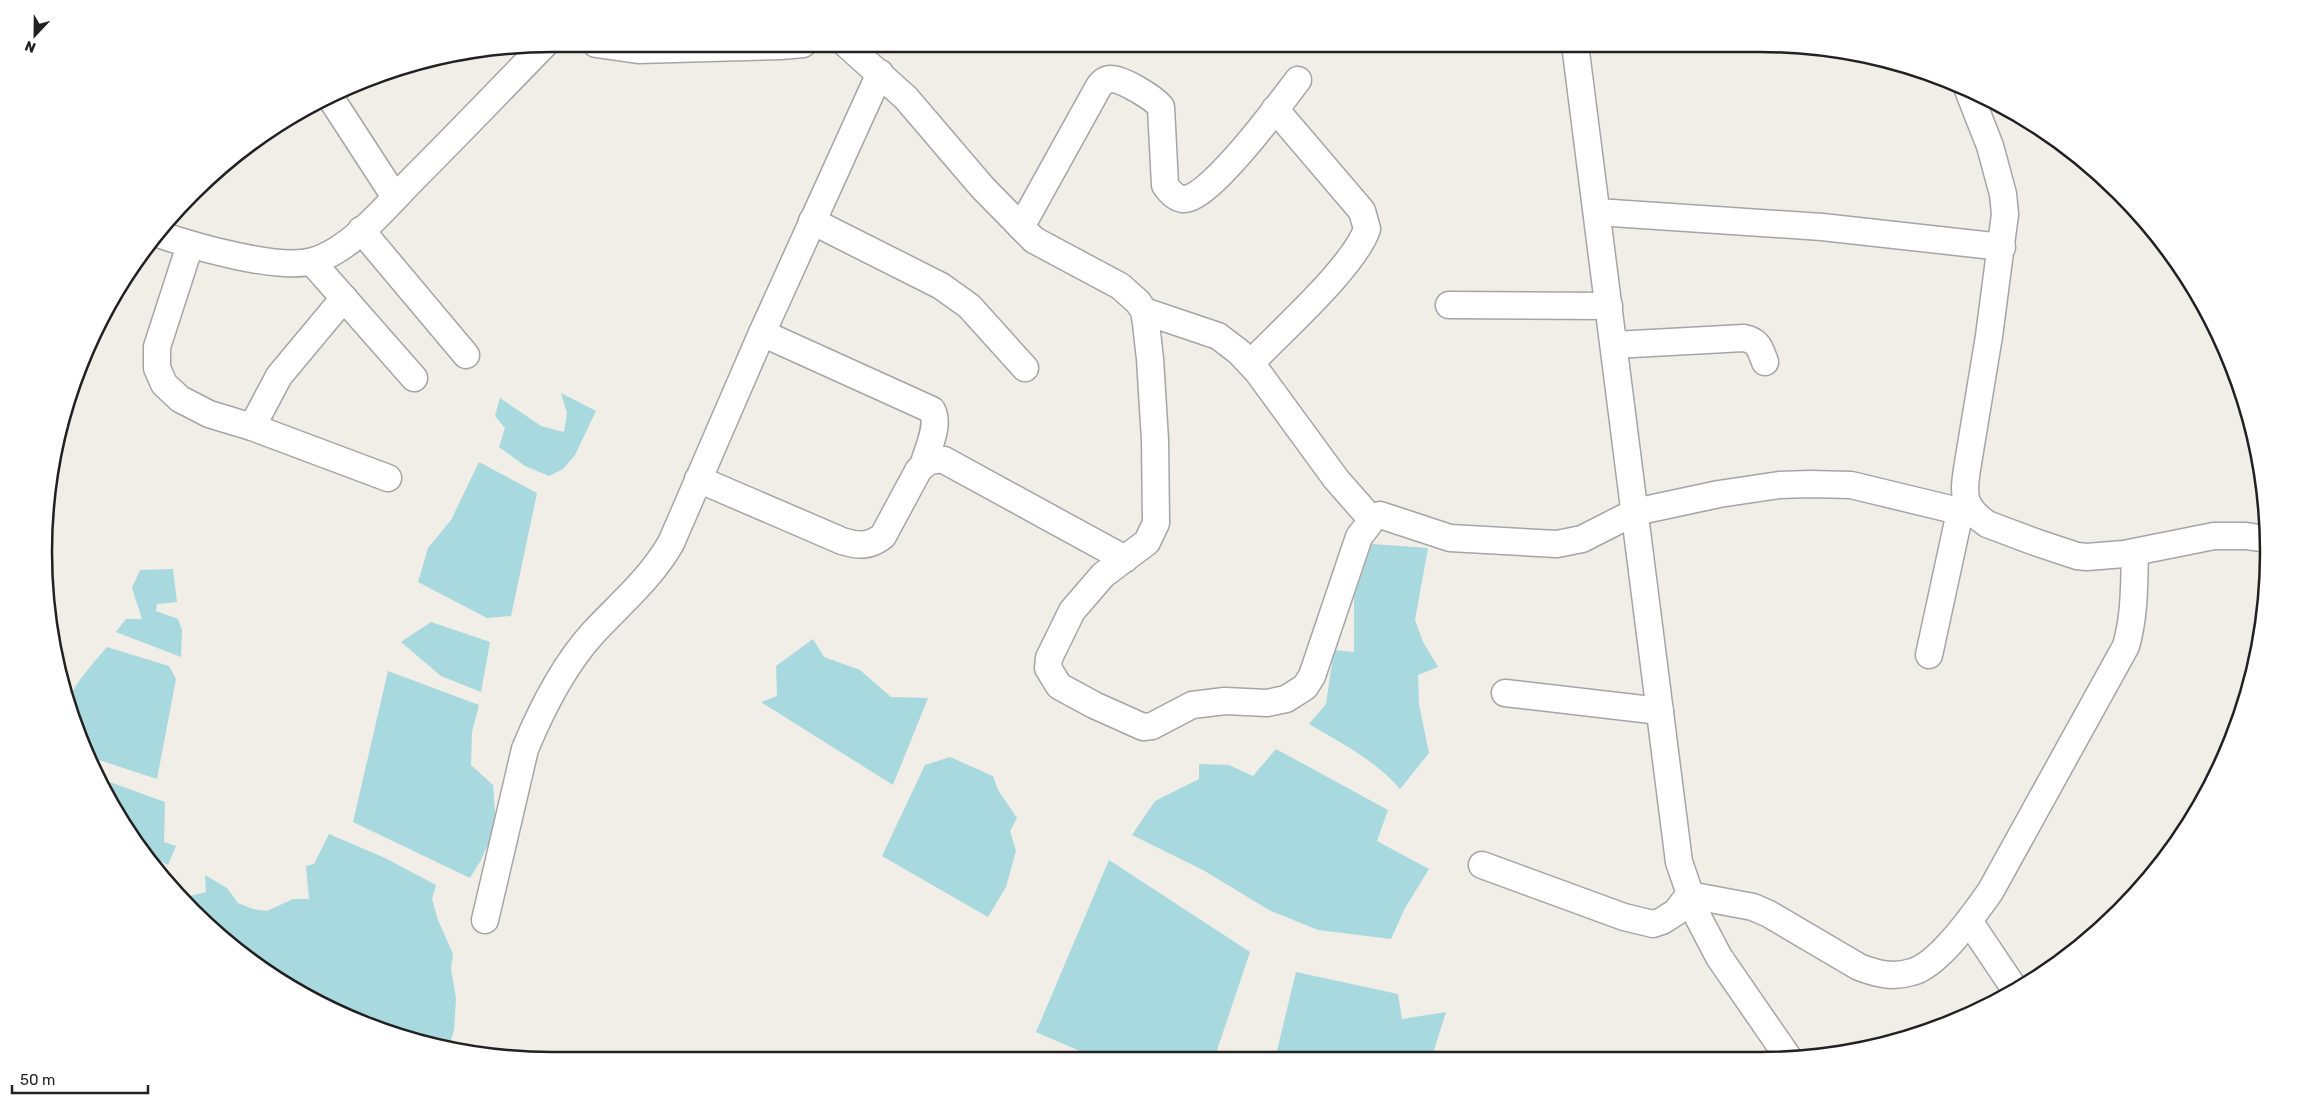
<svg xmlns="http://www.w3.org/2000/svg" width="2312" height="1105" viewBox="0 0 2312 1105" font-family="Rubik,sans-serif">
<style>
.water{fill:#a7d9df}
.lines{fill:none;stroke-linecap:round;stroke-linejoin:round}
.minor-casing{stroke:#a5a5a5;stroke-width:29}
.minor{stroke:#fff;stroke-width:26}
.rim{fill:none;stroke:#212121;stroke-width:2.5}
</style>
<rect width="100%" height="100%" fill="#f1ede7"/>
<g class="water">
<path d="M 561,393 L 596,411 L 575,455 L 563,469 L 549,476 L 525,466 L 499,447 L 505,428 L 495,416 L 500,398 L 541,426 L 564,432 L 567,413 Z"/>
<path d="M 479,462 L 537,493 L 511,616 L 487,618 L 418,582 L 428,548 L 451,520 Z"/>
<path d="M 1372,544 L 1428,548 L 1415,620 L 1423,642 L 1438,667 L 1418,675 L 1419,704 L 1429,753 L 1400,789 C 1375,760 1341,743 1309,724 L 1326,704 L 1334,650 L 1354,652 L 1354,597 Z"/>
<path d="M 173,569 L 177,602 L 157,604 L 156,611 L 178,619 L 182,630 L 181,657 L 116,632 L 126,619 L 142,619 L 132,588 L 140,570 Z"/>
<path d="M 431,622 L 490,642 L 481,692 L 441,676 L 401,642 Z"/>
<path d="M 813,639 L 824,657 L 860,670 L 891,697 L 928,698 L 893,785 L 761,702 L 777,696 L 776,666 Z"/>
<path d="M 107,647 L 169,666 L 176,679 L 157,779 L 87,756 C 82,743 68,718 68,705 C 68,690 97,659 107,647 Z"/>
<path d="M 388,671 L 479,705 L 472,732 L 471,765 L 493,785 L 496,826 L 481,860 L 470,878 L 353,822 Z"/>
<path d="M 1276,749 L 1388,810 L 1377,841 L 1429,869 L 1405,908 L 1391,939 L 1318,930 L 1269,910 L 1203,870 L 1132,835 L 1155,801 L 1199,779 L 1199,764 L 1229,765 L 1253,776 Z"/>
<path d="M 950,757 L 993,776 L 998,790 L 1017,818 L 1010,831 L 1016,851 L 1006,887 L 988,917 L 882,856 L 925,765 Z"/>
<path d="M 96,777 L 165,802 L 164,842 L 176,846 L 168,865 L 142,851 Z"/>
<path d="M 329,834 L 385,858 L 436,885 L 432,899 L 438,920 L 453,954 L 451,969 L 456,998 L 454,1030 L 448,1050 L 358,1022 L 270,976 L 217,935 L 184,900 L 186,897 L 206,892 L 205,875 L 227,888 L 238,903 L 253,909 L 267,911 L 293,899 L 309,899 L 306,866 L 314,864 Z"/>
<path d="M 1109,860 L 1250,952 L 1214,1059 L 1098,1059 L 1036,1032 Z"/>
<path d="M 1296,972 L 1398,994 L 1402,1019 L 1446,1012 L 1434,1050 L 1452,1058 L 1275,1059 Z"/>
</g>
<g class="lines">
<g class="minor-casing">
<g id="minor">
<path d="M 596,44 L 638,50 L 781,46 L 803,44"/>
<path d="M 846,44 L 906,98 L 982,187 L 1034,240 L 1120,286 L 1138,302 L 1144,311 L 1146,323 L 1150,359 L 1155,440 L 1156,523 L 1147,542 L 1103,575 L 1072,611 L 1049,658 L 1048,668 L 1059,686 L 1094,705 L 1143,727 L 1152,726 L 1192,705 L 1225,701 L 1267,703 L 1286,699 L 1305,687 L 1312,676 L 1359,537 L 1372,520 L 1380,515 L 1450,538 L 1557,544 L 1582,539 L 1635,512 L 1719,494 L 1779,485 L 1810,484 L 1851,485 L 1975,515"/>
<path d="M 1575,44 L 1679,862 L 1698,917 L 1719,957 L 1788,1057"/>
<path d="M 1968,90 L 1990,146 L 2003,194 L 2005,214 L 1989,336 L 1967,469 C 1963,496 1963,507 1987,524 L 2035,542 L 2077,556 L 2087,557 L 2124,554 L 2214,536 L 2246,536 L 2267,539"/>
<path d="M 330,97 L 395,197"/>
<path d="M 1597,212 L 1822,227 L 2002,247"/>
<path d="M 812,221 L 941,286 L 969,306 L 1025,368"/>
<path d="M 1021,227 L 1098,88 C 1101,83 1105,79 1111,79 C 1123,79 1154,98 1161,107 L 1165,185 C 1169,191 1175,198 1183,199 C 1208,202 1281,102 1298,80"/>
<path d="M 361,230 L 466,355"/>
<path d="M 158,234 C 193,246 278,271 313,261 C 352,250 389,203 417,175 C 460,132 502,88 544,45"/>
<path d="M 190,245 L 157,347 L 157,368 L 164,384 L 180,399 L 209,414 L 252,427 L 388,478"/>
<path d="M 312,262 L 414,378"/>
<path d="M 1449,305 L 1609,306"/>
<path d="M 1144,311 L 1218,336 L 1239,352 L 1257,371 L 1336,479 L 1372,520"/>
<path d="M 762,333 L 932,410 C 940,425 928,448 924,463"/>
<path d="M 1614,345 L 1744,338 C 1759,341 1760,349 1765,362"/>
<path d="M 1251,363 C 1281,331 1354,267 1367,229 L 1362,211 L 1275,109"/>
<path d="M 252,427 L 279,376 L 344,298"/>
<path d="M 698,479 L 842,541 C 858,546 869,547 883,536 L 918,471 C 925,462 932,459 944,460 L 1125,559"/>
<path d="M 1929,655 L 1960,512"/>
<path d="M 1505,693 L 1660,711"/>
<path d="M 1482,865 L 1624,917 L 1653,924 L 1662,921 L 1676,912 L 1689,895 L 1753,907 L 1769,914 L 1859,967 C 1877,974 1893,978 1912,972 C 1939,965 1974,914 1990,892 L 2126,646 C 2135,615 2134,583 2135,552"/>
<path d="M 485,920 L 525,749 C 542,708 563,666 593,633 C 620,604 651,578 671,543 L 762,333 L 880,73"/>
<path d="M 1969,921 L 2014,988"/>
</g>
</g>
<use href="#minor" class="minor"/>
</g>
<path d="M0 0H2312V1105H0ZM552 52H1760A500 500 0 0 1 2260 552V552A500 500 0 0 1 1760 1052H552A500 500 0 0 1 52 552V552A500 500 0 0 1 552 52Z" fill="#fff" fill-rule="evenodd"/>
<path class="rim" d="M552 52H1760A500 500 0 0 1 2260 552V552A500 500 0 0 1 1760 1052H552A500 500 0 0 1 52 552V552A500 500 0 0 1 552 52Z"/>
<g transform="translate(35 35) rotate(202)" stroke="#ffffff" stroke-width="4" paint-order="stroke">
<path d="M0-4L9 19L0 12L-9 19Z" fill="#212121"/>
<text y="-8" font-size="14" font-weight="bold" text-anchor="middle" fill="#212121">N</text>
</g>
<path d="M12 1085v8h136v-8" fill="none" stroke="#212121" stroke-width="2.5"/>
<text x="20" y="1085" font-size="15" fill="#212121" stroke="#ffffff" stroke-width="4" paint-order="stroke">50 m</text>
</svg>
